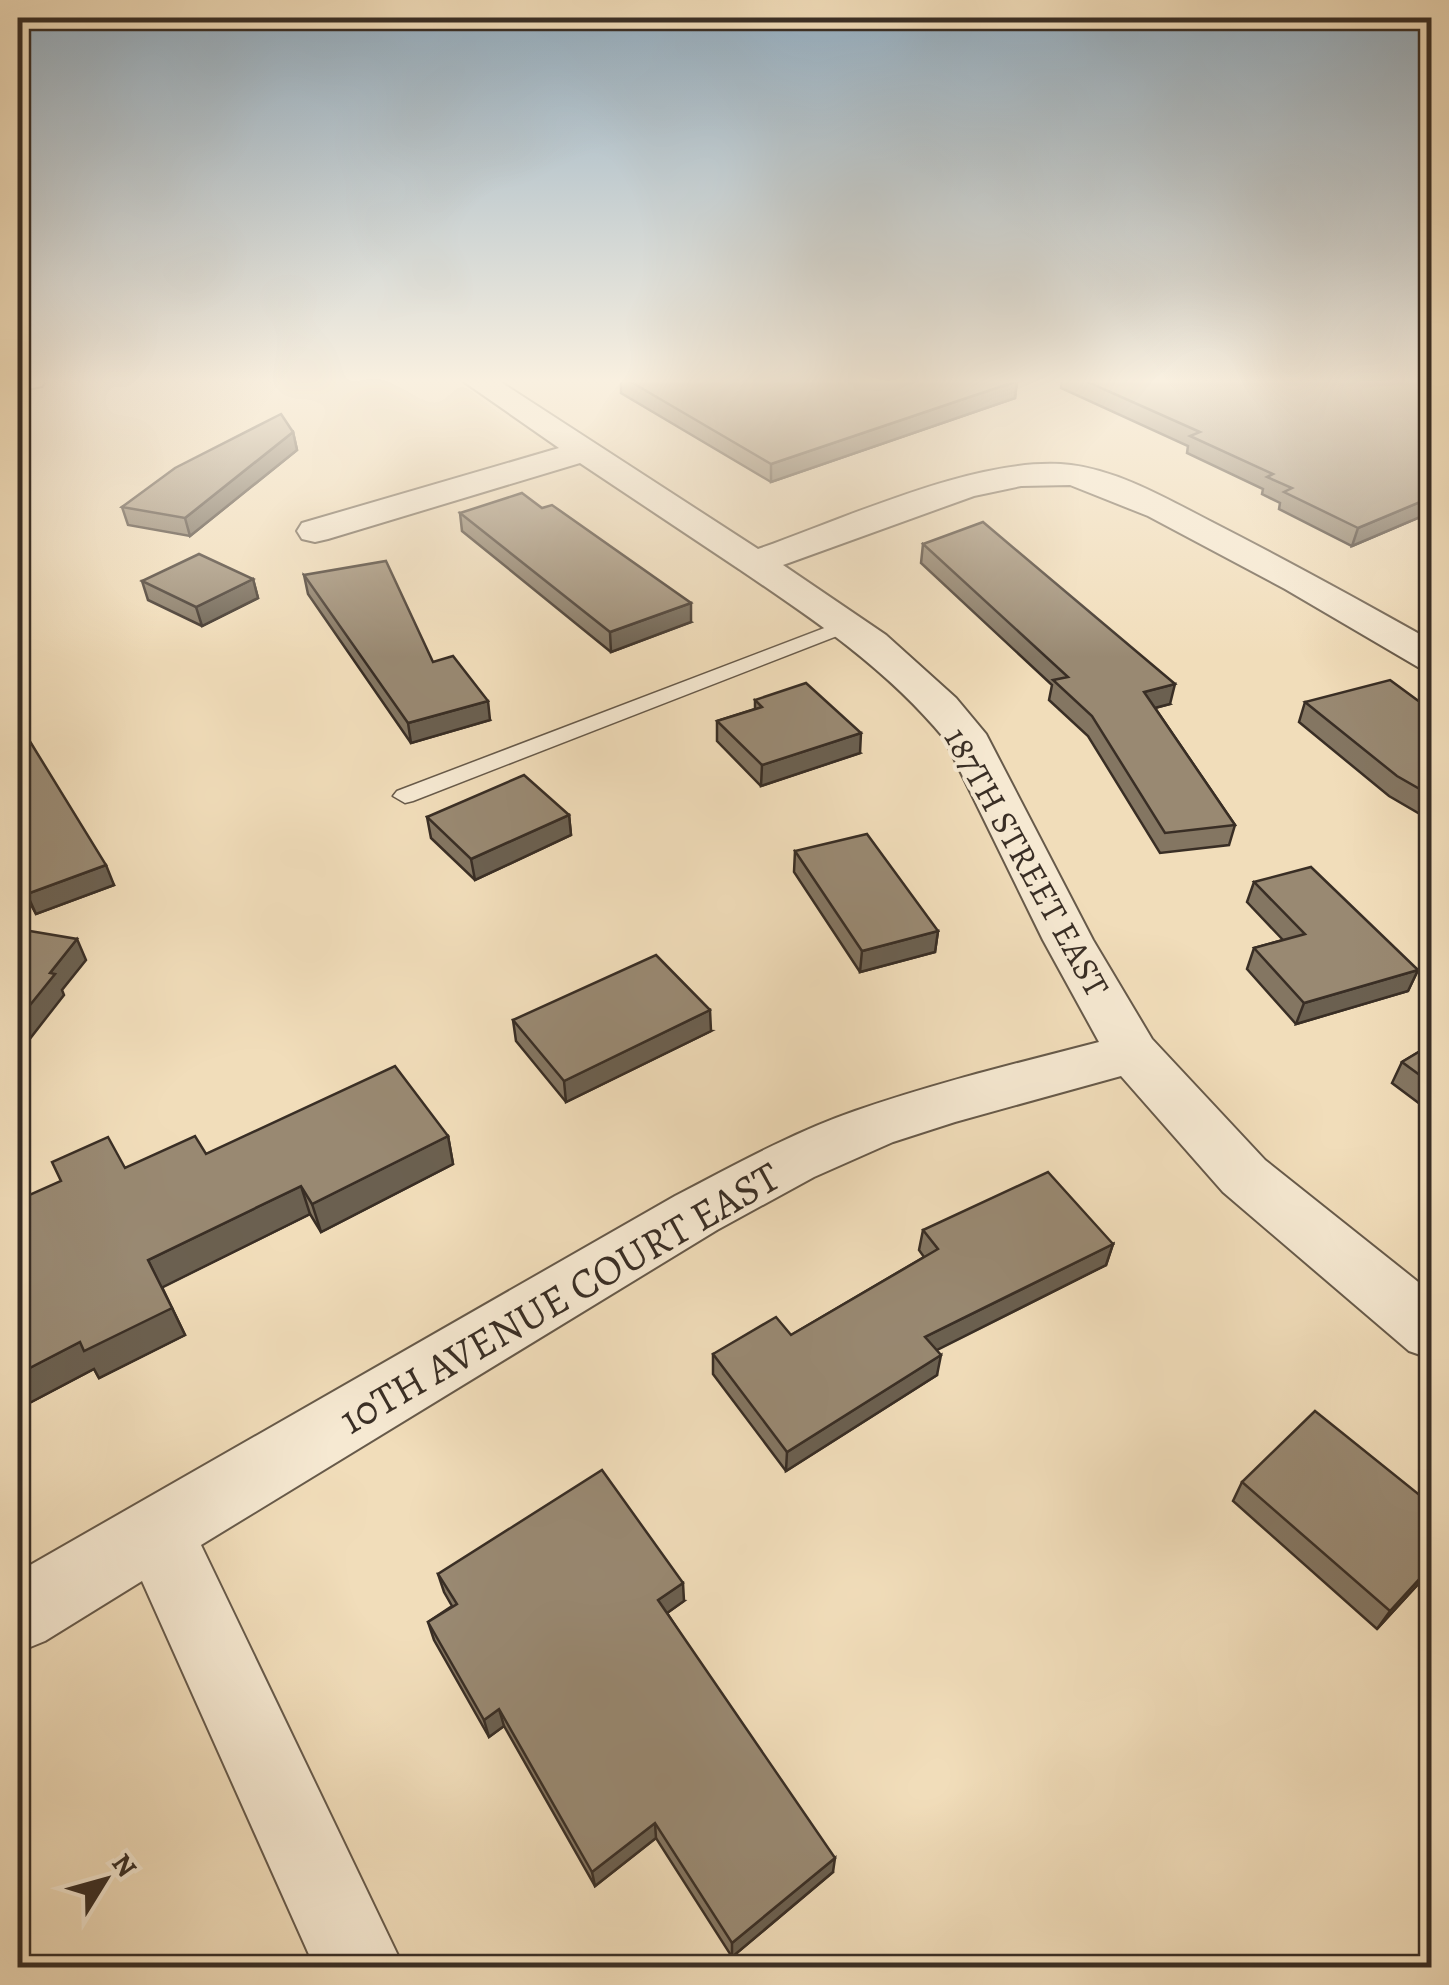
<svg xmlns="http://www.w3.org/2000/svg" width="1449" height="1985" viewBox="0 0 1449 1985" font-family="Alegreya,serif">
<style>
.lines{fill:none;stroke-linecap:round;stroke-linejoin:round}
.service-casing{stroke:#675a4a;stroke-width:3}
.minor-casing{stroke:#675a4a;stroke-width:4}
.tertiary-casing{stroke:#675a4a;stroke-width:4}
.service{fill:#f6e9d2;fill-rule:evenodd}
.minor{fill:#f6e9d2;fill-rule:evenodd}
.tertiary{fill:#f6e9d2;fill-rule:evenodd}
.wall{fill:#847662;stroke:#392e25;stroke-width:2.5}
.shaded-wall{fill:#6b6050;stroke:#392e25;stroke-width:2.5}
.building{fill:#998972;stroke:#392e25;stroke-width:2.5}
.labels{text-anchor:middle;stroke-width:8;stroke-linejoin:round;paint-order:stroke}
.street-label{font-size:35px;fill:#392e25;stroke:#f6e9d2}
.near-street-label{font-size:42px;fill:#392e25;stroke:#f6e9d2}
</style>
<rect width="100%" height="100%" fill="#f1ddba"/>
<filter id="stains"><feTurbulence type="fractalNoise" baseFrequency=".002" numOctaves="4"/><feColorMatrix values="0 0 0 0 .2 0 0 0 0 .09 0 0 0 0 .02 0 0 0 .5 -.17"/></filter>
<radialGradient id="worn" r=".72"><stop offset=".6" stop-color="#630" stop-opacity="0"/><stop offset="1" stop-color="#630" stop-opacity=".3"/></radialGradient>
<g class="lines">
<g class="service-casing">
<path id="service" d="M 848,619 L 858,625 L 855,629 L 413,801 L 405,803 L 393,796 L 397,791 Z"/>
</g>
<g class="minor-casing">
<path id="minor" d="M 460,379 L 496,379 L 758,549 C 844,519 982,454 1071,465 C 1120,471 1169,500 1212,522 C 1286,560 1359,600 1432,641 L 1432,670 L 1418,667 L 1285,589 L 1148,516 L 1070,485 L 1021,486 L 974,496 L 783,565 L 886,635 L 956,698 L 986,734 L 1093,940 L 1152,1039 L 1265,1160 L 1432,1293 L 1432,1359 L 1409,1351 L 1223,1192 L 1121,1076 L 955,1122 L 893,1142 L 814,1177 L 717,1230 L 201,1545 L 404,1968 L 315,1968 L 142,1581 L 45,1641 L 18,1652 L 18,1572 L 675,1196 C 734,1165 792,1133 855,1111 C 935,1083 1018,1063 1099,1042 L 1043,940 L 944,738 C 886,668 813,619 739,569 C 686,534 633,498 580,463 L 328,539 L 315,542 L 302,539 L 297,531 L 302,523 L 559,448 Z"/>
</g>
<g class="tertiary-casing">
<path id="tertiary" d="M 18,379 L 47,379 L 42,386 L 18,391 Z"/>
</g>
<use href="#service" class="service"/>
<use href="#minor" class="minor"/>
<use href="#tertiary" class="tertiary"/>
</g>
<g class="wall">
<path d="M 621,379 L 1013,379 L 1017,381 L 1015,398 L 771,482 L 621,393 Z"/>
<path d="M 1062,379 L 1432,379 L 1432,512 L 1352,546 L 1279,509 L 1280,503 L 1262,494 L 1263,489 L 1187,453 L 1188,446 L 1061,388 Z"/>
<path d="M 293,432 L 297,450 L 190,536 L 128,525 L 122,507 Z"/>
<path d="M 460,513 L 691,622 L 611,652 L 462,531 Z"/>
<path d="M 923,544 L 1170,704 L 1155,708 L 1235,825 L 1229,845 L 1160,853 L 1088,736 L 1049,700 L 1052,685 L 921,563 Z"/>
<path d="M 304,575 L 433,662 L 490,720 L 411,743 L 308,594 Z"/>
<path d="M 253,579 L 258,598 L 202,626 L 148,600 L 142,581 Z"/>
<path d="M 755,700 L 860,753 L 761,786 L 717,741 L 717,721 L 755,709 Z"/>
<path d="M 1305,702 L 1432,711 L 1432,821 L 1389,796 L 1299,722 Z"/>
<path d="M 18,722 L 114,885 L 36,914 L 18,881 Z"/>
<path d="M 569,815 L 571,835 L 475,880 L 431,838 L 427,817 Z"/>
<path d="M 795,851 L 938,931 L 935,952 L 860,972 L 794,872 Z"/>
<path d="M 1254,882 L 1418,970 L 1408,991 L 1296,1024 L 1247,969 L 1254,948 L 1283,940 L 1247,902 Z"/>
<path d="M 513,1020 L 711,1031 L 566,1102 L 516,1041 Z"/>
<path d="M 1432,1044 L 1432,1113 L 1392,1083 L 1402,1062 Z"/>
<path d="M 448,1136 L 453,1164 L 321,1232 L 310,1214 L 162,1287 L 185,1335 L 99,1378 L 94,1369 L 18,1409 L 18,1200 L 125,1168 Z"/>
<path d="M 923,1230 L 1113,1244 L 1106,1265 L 936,1350 L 937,1375 L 786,1471 L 713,1374 L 713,1354 L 791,1335 L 924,1257 L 919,1250 Z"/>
<path d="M 1242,1482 L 1432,1505 L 1432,1569 L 1377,1629 L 1233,1501 Z"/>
<path d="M 438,1574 L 684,1601 L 667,1613 L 833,1872 L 732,1957 L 656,1838 L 595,1886 L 504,1726 L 489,1737 L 434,1640 L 428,1622 L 452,1606 L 444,1592 Z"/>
</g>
<g class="shaded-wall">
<path d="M 1017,381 L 1015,398 L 771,482 L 771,464 Z"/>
<path d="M 293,432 L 297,450 L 190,536 L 185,518 Z"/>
<path d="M 1432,497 L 1432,512 L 1352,546 L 1358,528 Z"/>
<path d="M 253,579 L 258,598 L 202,626 L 196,607 Z"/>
<path d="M 691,603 L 691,622 L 611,652 L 610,632 Z"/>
<path d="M 1175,684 L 1170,704 L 1139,712 L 1144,692 Z"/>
<path d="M 488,701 L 490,720 L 411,743 L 408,723 Z"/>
<path d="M 861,733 L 860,753 L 761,786 L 762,765 Z"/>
<path d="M 569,815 L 571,835 L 475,880 L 471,859 Z"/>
<path d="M 106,865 L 114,885 L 36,914 L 27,894 Z"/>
<path d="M 938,931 L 935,952 L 860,972 L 862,951 Z"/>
<path d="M 77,939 L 86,960 L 62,990 L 64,995 L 18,1054 L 18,1020 L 50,973 Z"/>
<path d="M 1418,970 L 1408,991 L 1296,1024 L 1304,1003 Z"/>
<path d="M 710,1010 L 711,1031 L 566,1102 L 564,1081 Z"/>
<path d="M 448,1136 L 453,1164 L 321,1232 L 312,1204 Z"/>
<path d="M 301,1186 L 310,1214 L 161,1288 L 148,1260 Z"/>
<path d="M 1113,1244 L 1106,1265 L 921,1358 L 925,1337 Z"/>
<path d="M 172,1308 L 185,1335 L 99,1378 L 94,1369 L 18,1409 L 18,1374 L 80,1342 Z"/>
<path d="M 941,1355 L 937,1375 L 786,1471 L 787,1452 Z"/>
<path d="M 1432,1565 L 1432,1569 L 1377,1629 L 1390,1611 Z"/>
<path d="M 683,1583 L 684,1601 L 660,1618 L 658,1600 Z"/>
<path d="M 499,1709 L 504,1726 L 489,1737 L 484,1720 Z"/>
<path d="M 655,1823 L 656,1838 L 595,1886 L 592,1872 Z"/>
<path d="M 835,1858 L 833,1872 L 732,1957 L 732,1943 Z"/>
</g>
<g class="building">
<path d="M 626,379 L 1013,379 L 1017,381 L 771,464 Z"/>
<path d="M 1081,379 L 1432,379 L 1432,497 L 1358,528 L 1284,492 L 1292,488 L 1267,477 L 1273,474 L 1190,436 L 1200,432 Z"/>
<path d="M 281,414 L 293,432 L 185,518 L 122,507 L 175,468 Z"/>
<path d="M 522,493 L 542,508 L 552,505 L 691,603 L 610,632 L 460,513 Z"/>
<path d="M 983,522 L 1175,684 L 1144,692 L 1235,825 L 1165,833 L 1092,716 L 1053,680 L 1068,677 L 923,544 Z"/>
<path d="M 199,554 L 253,579 L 196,607 L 142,581 Z"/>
<path d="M 386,561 L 433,662 L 453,656 L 488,701 L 408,723 L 304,575 Z"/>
<path d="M 1390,680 L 1432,711 L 1432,796 L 1397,776 L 1305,702 Z"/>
<path d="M 806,683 L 861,733 L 762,765 L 717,721 L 762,707 L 755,700 Z"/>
<path d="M 18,722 L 106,865 L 27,894 L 18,876 Z"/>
<path d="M 524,775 L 569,815 L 471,859 L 427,817 Z"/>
<path d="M 867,834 L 938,931 L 862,951 L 795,851 Z"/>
<path d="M 1311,867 L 1418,970 L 1304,1003 L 1254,948 L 1305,934 L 1254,882 Z"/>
<path d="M 18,929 L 77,939 L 50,973 L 55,974 L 18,1020 Z"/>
<path d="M 656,955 L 710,1010 L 564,1081 L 513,1020 Z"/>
<path d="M 1432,1044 L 1432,1084 L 1402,1062 Z"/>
<path d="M 395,1066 L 448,1136 L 312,1204 L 301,1186 L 148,1260 L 172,1308 L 84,1351 L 80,1342 L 18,1374 L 18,1200 L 61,1181 L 52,1162 L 108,1137 L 125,1168 L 195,1136 L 206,1154 Z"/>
<path d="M 1048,1172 L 1113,1244 L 925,1337 L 941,1355 L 787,1452 L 713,1354 L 776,1317 L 791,1335 L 938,1249 L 923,1230 Z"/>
<path d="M 1315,1411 L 1432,1505 L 1432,1565 L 1390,1611 L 1242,1482 Z"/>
<path d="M 602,1470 L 683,1583 L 658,1600 L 835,1858 L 732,1943 L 655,1823 L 592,1872 L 499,1709 L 484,1720 L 428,1622 L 457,1604 L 438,1574 Z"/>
<path d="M 953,1958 L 960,1968 L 943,1968 Z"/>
</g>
<linearGradient id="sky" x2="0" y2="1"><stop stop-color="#92adc1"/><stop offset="0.58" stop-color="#f9f0e0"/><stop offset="1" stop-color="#f9f0e0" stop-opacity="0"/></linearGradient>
<rect width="1449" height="657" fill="url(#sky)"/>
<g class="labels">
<g class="street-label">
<text transform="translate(1027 862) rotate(61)" y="12">187TH STREET EAST</text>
</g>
<g class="near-street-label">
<text transform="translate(559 1297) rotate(-30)" y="15">10TH AVENUE COURT EAST</text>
</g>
</g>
<rect width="1449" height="1985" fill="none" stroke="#f1ddba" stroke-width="60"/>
<rect x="20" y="20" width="1409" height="1945" fill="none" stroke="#392e25" stroke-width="5"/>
<rect x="30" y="30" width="1389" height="1925" fill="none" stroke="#392e25" stroke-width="2.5"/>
<g transform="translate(105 1880) rotate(53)" stroke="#f6e9d2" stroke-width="8" paint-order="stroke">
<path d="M0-8L18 38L0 25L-18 38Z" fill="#392e25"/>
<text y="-15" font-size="28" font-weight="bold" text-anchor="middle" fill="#392e25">N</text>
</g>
<rect width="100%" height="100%" filter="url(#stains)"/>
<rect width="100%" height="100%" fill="url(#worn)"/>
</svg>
